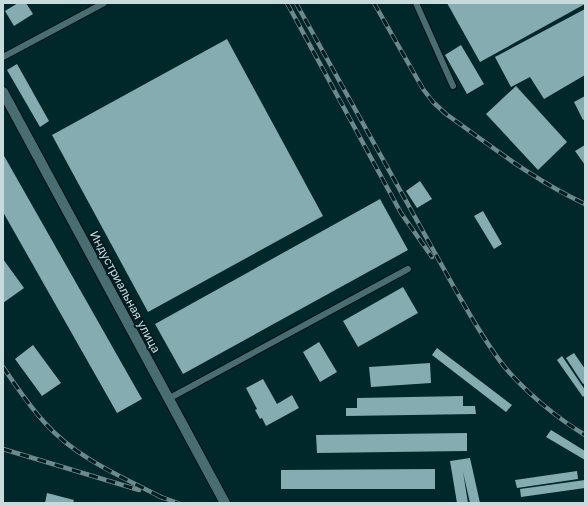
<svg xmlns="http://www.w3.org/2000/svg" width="588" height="506" viewBox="0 0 588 506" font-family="'Golos Text',sans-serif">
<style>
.building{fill:#85acb0}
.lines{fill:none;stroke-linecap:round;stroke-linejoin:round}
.service-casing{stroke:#000e0f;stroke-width:8}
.minor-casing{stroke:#000e0f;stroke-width:12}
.service{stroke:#486e71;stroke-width:6}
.minor{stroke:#486e71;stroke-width:10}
.rail-casing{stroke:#6d898c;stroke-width:4.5}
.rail{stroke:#011c1f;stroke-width:3;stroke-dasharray:9;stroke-linecap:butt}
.labels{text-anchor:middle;stroke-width:4;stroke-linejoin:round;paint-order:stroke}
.street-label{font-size:12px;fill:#c7dadc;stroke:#011c1f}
</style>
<rect width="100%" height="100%" fill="#00272a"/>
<g class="building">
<path d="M 18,3 L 26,3 L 33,14 L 14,26 L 5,11 Z"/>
<path d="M 447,3 L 585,3 L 585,4 L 480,62 Z"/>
<path d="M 585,9 L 585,75 L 544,99 L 530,77 L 511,87 L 495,57 Z"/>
<path d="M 227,39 L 323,216 L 148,312 L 52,135 Z"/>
<path d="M 461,45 L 484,84 L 467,94 L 445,55 Z"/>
<path d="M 17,64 L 49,121 L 40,127 L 7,70 Z"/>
<path d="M 516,86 L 567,142 L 538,170 L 486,114 Z"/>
<path d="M 585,96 L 585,119 L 583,120 L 574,102 Z"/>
<path d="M 585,145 L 585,165 L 575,151 Z"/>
<path d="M 3,154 L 142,399 L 117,413 L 3,212 Z"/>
<path d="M 420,181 L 432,199 L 417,208 L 406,191 Z"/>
<path d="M 380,199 L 408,250 L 183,374 L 155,324 Z"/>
<path d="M 483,211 L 502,244 L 494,249 L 474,216 Z"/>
<path d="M 3,259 L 24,288 L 3,303 Z"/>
<path d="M 403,287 L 418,313 L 358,347 L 343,321 Z"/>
<path d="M 319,342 L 337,372 L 320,382 L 303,352 Z"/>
<path d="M 33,345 L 61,383 L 42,396 L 15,359 Z"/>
<path d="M 437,348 L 512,405 L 506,412 L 432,355 Z"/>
<path d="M 574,353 L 585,369 L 585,383 L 583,384 L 566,358 Z"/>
<path d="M 562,356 L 585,390 L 585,395 L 583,397 L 557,360 Z"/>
<path d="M 430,363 L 431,383 L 371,387 L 369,367 Z"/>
<path d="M 263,379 L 277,404 L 292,395 L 299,408 L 266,426 L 262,418 L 260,419 L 255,410 L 257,409 L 246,388 Z"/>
<path d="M 463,396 L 463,406 L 475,406 L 476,414 L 346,416 L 346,408 L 357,408 L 357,398 Z"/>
<path d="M 551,430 L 585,451 L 585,460 L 546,437 Z"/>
<path d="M 467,433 L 467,451 L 317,453 L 316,435 Z"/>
<path d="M 470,458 L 480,503 L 470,503 L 463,472 L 468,503 L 457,503 L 450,461 Z"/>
<path d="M 435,469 L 435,489 L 281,489 L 281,470 Z"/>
<path d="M 577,471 L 578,479 L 517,488 L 515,480 Z"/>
<path d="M 585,480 L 585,488 L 521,497 L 520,489 Z"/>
<path d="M 47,493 L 74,500 L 73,503 L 45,503 Z"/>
</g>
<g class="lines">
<g class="service-casing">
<g id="service">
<path d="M 416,3 L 453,86"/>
<path d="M 3,57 L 104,3"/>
<path d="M 168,399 L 408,269"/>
</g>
</g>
<g class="minor-casing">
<path id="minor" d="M 3,92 L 225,503"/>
</g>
<use href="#service" class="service"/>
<use href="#minor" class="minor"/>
<g class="rail-casing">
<g id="rail">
<path d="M 287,3 L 401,213 L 432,257"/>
<path d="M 296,3 L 455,289 C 470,315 485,342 503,365 C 524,391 557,418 585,435"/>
<path d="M 374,3 L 423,89 L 433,102 L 446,114 C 491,146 535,181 585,204"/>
<path d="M 3,367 C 16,386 29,406 45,423 C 76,458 122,477 163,498"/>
<path d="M 3,449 L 139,490"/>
<path d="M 158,496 L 178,503"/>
</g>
</g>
<use href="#rail" class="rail"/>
</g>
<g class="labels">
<g class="street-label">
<text transform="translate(125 292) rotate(62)" y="4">Индустриальная улица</text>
</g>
</g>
<rect width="588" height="506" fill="none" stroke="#c7dadc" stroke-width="8"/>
</svg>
